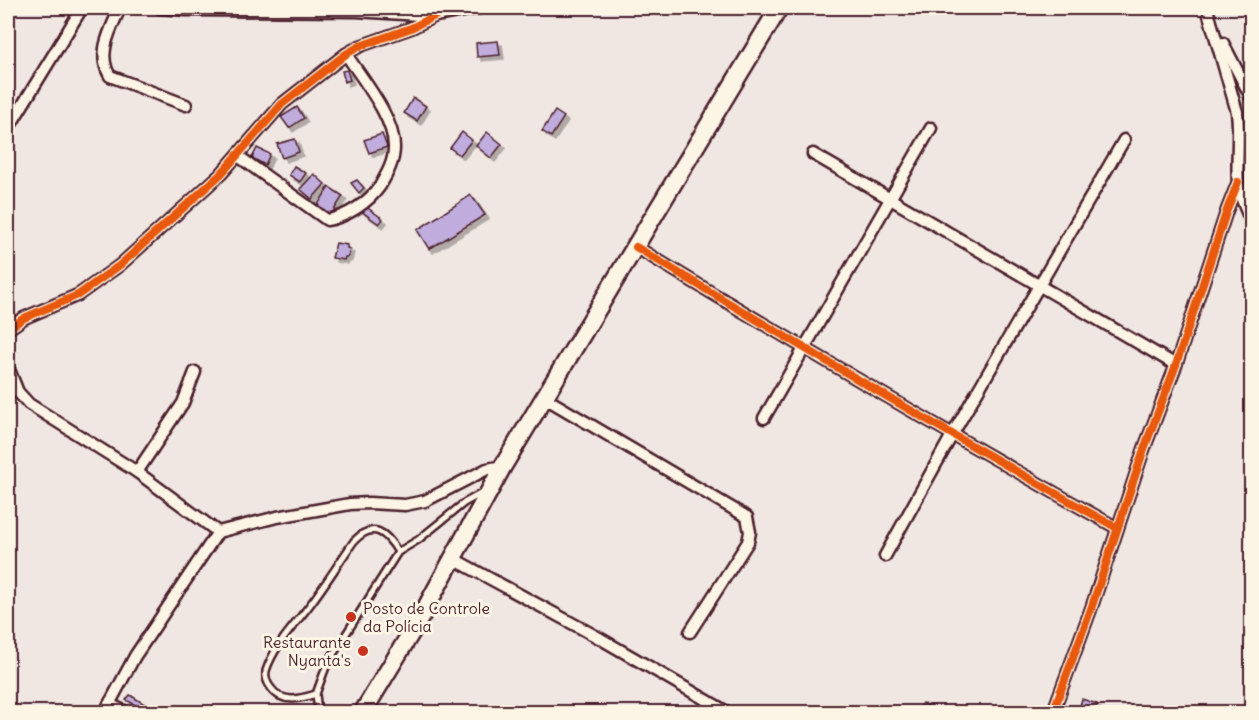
<svg xmlns="http://www.w3.org/2000/svg" width="1259" height="720" viewBox="0 0 1259 720" font-family="Delius,sans-serif">
<style>
.building{fill:#c1addd;stroke:#4a1f2b;stroke-width:1.5;filter:url(#shadow)}
.lines{fill:none;stroke-linecap:round;stroke-linejoin:round}
.lane-casing{stroke:#4a1f2b;stroke-width:10}
.street-casing{stroke:#4a1f2b;stroke-width:15}
.primary-casing{stroke:#4a1f2b;stroke-width:21}
.lane{stroke:#fcf5e5;stroke-width:5}
.street{stroke:#fcf5e5;stroke-width:10}
.primary{stroke:#fcf5e5;stroke-width:16}
.cycleway-casing{stroke:#fcf5e5;stroke-width:11}
.cycleway{stroke:#e8590c;stroke-width:8}
.poi-dot{fill:#c8321e;stroke:#fcf5e5;stroke-width:2}
.labels{text-anchor:middle;stroke-width:6;stroke-linejoin:round;paint-order:stroke}
.poi-label{font-size:16px;fill:#4a1f2b;stroke:#fcf5e5;text-anchor:start}
</style>
<defs>
<filter id="shadow"><feDropShadow dx="4" dy="4" stdDeviation="0" flood-color="#0004"/></filter>
</defs>
<rect width="100%" height="100%" fill="#f0e7e3"/>
<filter id="ink" filterUnits="userSpaceOnUse"><feTurbulence type="fractalNoise" baseFrequency=".0167" numOctaves="2"/><feDisplacementMap in="SourceGraphic" scale="12" xChannelSelector="R" yChannelSelector="G"/><feConvolveMatrix kernelMatrix="1 2 1 2 8 2 1 2 1" color-interpolation-filters="sRGB"/></filter>
<g filter="url(#ink)">
<g class="building">
<path d="M 498,41 L 500,55 L 477,57 L 476,43 Z"/>
<path d="M 347,70 L 350,80 L 345,82 L 342,71 Z"/>
<path d="M 413,98 L 426,106 L 417,121 L 404,113 Z"/>
<path d="M 297,107 L 304,118 L 289,128 L 281,117 Z"/>
<path d="M 555,111 L 564,117 L 551,137 L 542,131 Z"/>
<path d="M 462,132 L 472,140 L 460,155 L 450,148 Z"/>
<path d="M 487,132 L 502,144 L 491,158 L 476,146 Z"/>
<path d="M 382,134 L 387,147 L 369,153 L 364,140 Z"/>
<path d="M 295,139 L 299,152 L 282,158 L 277,144 Z"/>
<path d="M 257,148 L 270,154 L 265,165 L 252,158 Z"/>
<path d="M 294,166 L 306,173 L 300,182 L 289,175 Z"/>
<path d="M 314,174 L 325,184 L 312,199 L 300,189 Z"/>
<path d="M 357,180 L 364,188 L 359,193 L 351,183 Z"/>
<path d="M 329,187 L 343,196 L 331,215 L 317,206 Z"/>
<path d="M 471,195 L 485,215 L 429,249 L 417,230 Z"/>
<path d="M 365,206 L 383,219 L 379,224 L 361,211 Z"/>
<path d="M 336,243 L 347,245 L 347,248 L 350,249 L 348,257 L 345,257 L 344,260 L 332,258 Z"/>
<path d="M 130,695 L 151,708 L 149,712 L 126,700 Z"/>
<path d="M 1082,699 L 1097,704 L 1094,712 L 1078,712 Z"/>
<path d="M 922,703 L 940,712 L 917,712 Z"/>
</g>
<g class="lines">
<g class="lane-casing">
<g id="lane">
<path d="M 316,694 C 300,699 282,704 271,688 C 267,683 265,676 266,671 C 274,645 297,623 312,602 C 327,582 340,561 354,541 C 373,521 386,532 398,552"/>
<path d="M 318,712 L 316,694 L 327,664 L 398,552 L 418,540 L 464,503 L 482,493"/>
</g>
</g>
<g class="street-casing">
<g id="street">
<path d="M 120,8 C 111,29 96,54 110,76 L 186,105"/>
<path d="M 160,8 L 186,10 L 356,11 L 435,16 L 479,8"/>
<path d="M 1209,15 L 1237,112 C 1240,135 1236,159 1238,183 C 1240,197 1246,210 1252,223"/>
<path d="M 1223,43 L 1252,99"/>
<path d="M 8,129 L 82,8"/>
<path d="M 813,154 L 1176,365"/>
<path d="M 238,156 L 327,220 C 347,217 369,202 380,186 C 387,174 394,162 394,148 C 395,118 362,79 346,54"/>
<path d="M 636,247 C 795,344 955,437 1117,528"/>
<path d="M 8,329 L 24,318 L 78,295 L 120,265 L 221,174 L 282,104 L 346,54 L 360,46 L 411,28 L 435,16"/>
<path d="M 8,367 L 18,392 L 29,404 L 137,472 L 218,532"/>
<path d="M 545,398 L 747,517 L 750,532 L 748,542 L 690,632"/>
<path d="M 764,418 L 931,128"/>
<path d="M 137,472 L 183,403 L 195,372"/>
<path d="M 885,556 L 952,435 L 1124,140"/>
<path d="M 452,558 L 601,639 L 727,712"/>
<path d="M 109,704 L 126,712"/>
<path d="M 105,712 L 135,656 L 218,532 L 277,517 L 350,504 L 369,503 L 405,505 L 425,501 L 487,469 L 503,466"/>
<path d="M 1053,712 L 1091,609 L 1144,449 L 1176,365 L 1227,210 L 1238,182"/>
</g>
</g>
<g class="primary-casing">
<path id="primary" d="M 363,712 L 423,613 L 503,466 L 779,8"/>
</g>
<use href="#lane" class="lane"/>
<use href="#street" class="street"/>
<use href="#primary" class="primary"/>
<g class="cycleway-casing">
<g id="cycleway">
<path d="M 636,247 C 795,344 955,437 1117,528"/>
<path d="M 8,329 L 24,318 L 78,295 L 120,265 L 221,174 L 282,104 L 346,54 L 360,46 L 411,28 L 435,16"/>
<path d="M 1053,712 L 1091,609 L 1144,449 L 1176,365 L 1227,210 L 1238,182"/>
</g>
</g>
<use href="#cycleway" class="cycleway"/>
</g>
</g>
<g class="poi-dot">
<circle cx="351" cy="617" r="6"/>
<circle cx="363" cy="651" r="6"/>
</g>
<g class="labels">
<g class="poi-label">
<text x="363" y="614">Posto de Controle<tspan x="363" dy="18">da Polícia</tspan></text>
<text x="351" y="648" text-anchor="end">Restaurante<tspan x="351" dy="18">Nyanta's</tspan></text>
</g>
</g>
<rect width="1259" height="720" fill="none" stroke="#fcf5e5" stroke-width="30"/>
<rect x="15" y="15" width="1229" height="690" fill="none" stroke="#4a1f2b" stroke-width="2" filter="url(#ink)"/>
</svg>
